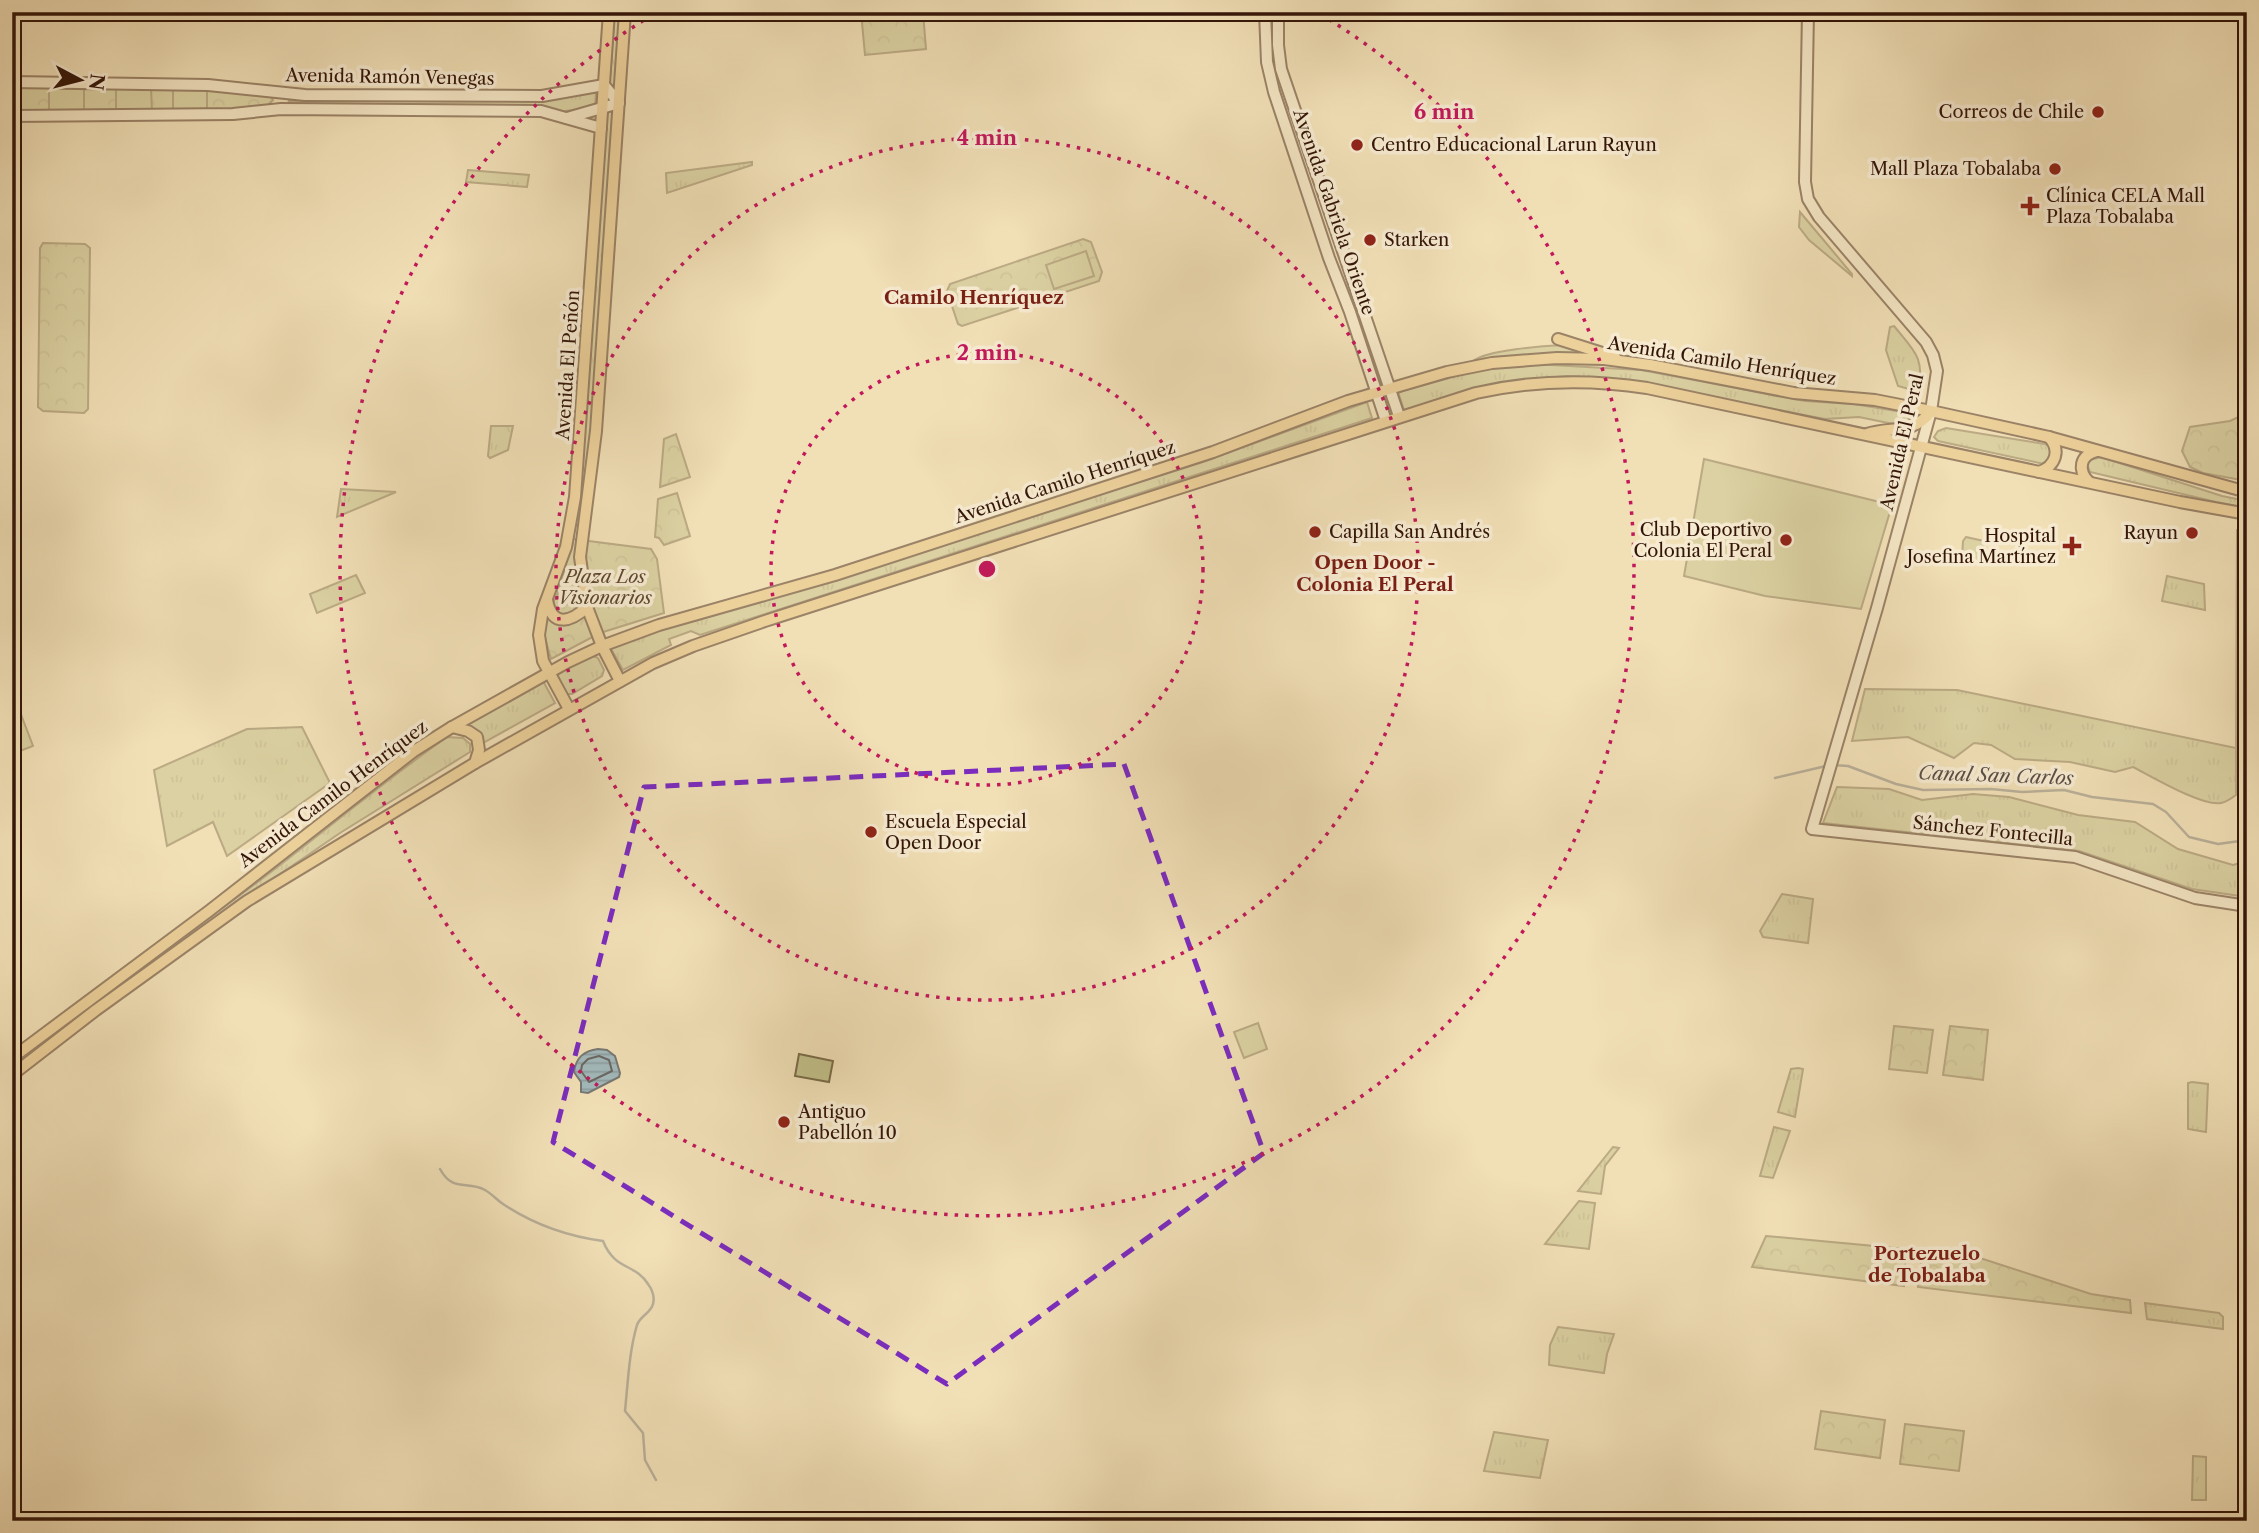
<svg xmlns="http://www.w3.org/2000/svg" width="2259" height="1533" viewBox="0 0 2259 1533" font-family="'Libre Caslon Text',serif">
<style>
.grass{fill:url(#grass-tufts);stroke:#7a6a48;stroke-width:2}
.forest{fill:url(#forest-crowns);stroke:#7a6a48;stroke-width:2}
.pitch{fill:#c2c089;stroke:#7a6a48;stroke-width:2}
.water{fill:url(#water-rules);stroke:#767773;stroke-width:2}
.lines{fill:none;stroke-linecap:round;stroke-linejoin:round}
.shore{stroke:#6a6762;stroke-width:2}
.stream{stroke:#767773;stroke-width:2.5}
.secondary-casing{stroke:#331508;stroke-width:14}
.primary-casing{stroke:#331508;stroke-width:14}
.secondary{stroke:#f6ead0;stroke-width:10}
.primary{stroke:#e8c07b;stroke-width:10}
.marked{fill:none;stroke:#7b2cbf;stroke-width:5;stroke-dasharray:14 9;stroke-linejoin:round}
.ring{fill:none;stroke:#c2185b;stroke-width:3.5;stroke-dasharray:3.5 7}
.poi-dot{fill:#8f2418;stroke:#f6ead0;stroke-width:2.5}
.labels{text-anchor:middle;stroke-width:7;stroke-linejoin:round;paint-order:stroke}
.street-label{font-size:18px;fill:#331508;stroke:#f6ead0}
.poi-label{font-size:18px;fill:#331508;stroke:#f6ead0;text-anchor:start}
.park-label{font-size:18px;font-style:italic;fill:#5e482f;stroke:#f6ead0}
.neighbourhood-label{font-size:19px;font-weight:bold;fill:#7a1f14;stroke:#f6ead0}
.water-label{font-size:19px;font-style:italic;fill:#5a4e47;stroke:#f6ead0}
.centre{fill:#c2185b;stroke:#f6ead0;stroke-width:3.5}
.ring-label{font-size:21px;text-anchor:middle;font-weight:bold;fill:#c2185b;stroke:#f6ead0;stroke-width:7;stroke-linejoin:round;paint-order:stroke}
</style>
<defs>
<pattern id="grass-tufts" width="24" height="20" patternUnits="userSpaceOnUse" patternTransform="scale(1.75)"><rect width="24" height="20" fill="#c2c089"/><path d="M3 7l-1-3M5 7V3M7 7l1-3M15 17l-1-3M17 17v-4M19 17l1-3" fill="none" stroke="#a7a475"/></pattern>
<pattern id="forest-crowns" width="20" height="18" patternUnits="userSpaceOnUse" patternTransform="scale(1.75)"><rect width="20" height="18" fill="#c2c089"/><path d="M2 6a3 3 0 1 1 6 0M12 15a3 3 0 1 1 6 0" fill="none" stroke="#a7a475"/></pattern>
<pattern id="water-rules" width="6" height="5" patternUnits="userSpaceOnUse" patternTransform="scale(1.75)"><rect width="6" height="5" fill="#a2b9bb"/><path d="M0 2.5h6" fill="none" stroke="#8c9e9f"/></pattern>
</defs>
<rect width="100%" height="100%" fill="#f1dfb6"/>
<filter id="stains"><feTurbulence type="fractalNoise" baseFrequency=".00286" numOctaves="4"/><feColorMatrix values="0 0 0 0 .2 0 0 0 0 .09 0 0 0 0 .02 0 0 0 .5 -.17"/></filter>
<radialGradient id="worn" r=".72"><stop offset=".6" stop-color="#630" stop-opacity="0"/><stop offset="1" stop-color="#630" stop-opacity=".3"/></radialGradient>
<g class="grass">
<path d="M 615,12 L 621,12 L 589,464 L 578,501 Z"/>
<path d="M 596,92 L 595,107 L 558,112 L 534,106 L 292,103 L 288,101 L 535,101 Z"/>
<path d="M 752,162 L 752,165 L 667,193 L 666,173 Z"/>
<path d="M 468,170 L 529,175 L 527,187 L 466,182 Z"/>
<path d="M 1800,212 L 1852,274 L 1852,276 L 1809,240 L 1799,227 Z"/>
<path d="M 1894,326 C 1915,352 1924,356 1919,392 L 1898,386 L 1886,350 L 1890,327 Z"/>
<path d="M 1563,345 L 1582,349 L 1586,355 L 1473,361 C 1487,350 1543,346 1563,345 Z"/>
<path d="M 1533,364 L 1641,370 L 1805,401 L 1854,404 L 1908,413 L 1909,421 L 1893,424 L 1859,417 L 1825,419 L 1664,388 L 1617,380 L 1567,376 L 1514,381 L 1459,393 L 1404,410 L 1398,392 L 1479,370 Z"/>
<path d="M 1367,402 L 1372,418 L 700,635 L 691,631 L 669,639 L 671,645 L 623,670 L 610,647 L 673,625 L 798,589 L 1203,462 Z"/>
<path d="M 491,426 L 513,426 L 508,450 L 490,458 L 488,456 Z"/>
<path d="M 1946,428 L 2051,445 L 2052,459 L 2044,464 L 1938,441 L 1934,437 L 1938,431 Z"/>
<path d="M 2101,457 L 2222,496 L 2247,501 L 2247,508 L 2216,502 L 2090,472 L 2087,464 L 2090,460 Z"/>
<path d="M 341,489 L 396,492 L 337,517 Z"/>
<path d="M 1966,537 L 1984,541 L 1981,563 L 1962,558 L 1963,541 Z"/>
<path d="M 356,575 L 365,593 L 317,613 L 310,594 Z"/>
<path d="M 2167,576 L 2204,584 L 2205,610 L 2162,601 Z"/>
<path d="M 591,655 L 598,658 L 604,670 L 602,676 L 572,694 L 565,694 L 555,674 Z"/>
<path d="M 542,679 L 555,703 L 483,743 C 480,729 473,727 460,724 Z"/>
<path d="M 1865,689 L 1957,690 L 2236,748 L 2236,795 C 2232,798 2226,802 2221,803 C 2203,807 2151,776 2133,767 L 2115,772 L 2070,762 L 2015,759 L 1991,745 L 1974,743 L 1954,758 L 1908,737 L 1852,741 Z"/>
<path d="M 302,727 L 330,783 L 227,856 L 213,822 L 167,846 L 154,770 L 247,729 Z"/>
<path d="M 447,737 L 463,738 L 470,744 L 470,752 L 340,833 L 127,979 C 164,948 204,922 243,893 C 312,842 377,786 447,737 Z"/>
<path d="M 1837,787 L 1889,789 L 1922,800 L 1973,794 L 2009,797 L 2078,815 L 2135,822 L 2178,849 L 2233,865 L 2247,861 L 2247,897 L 2192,889 L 2079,851 L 1823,823 Z"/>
<path d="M 1782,894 L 1813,899 L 1808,943 L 1763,937 L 1760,931 Z"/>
<path d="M 1798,1068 L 1803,1069 L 1795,1117 L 1778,1112 L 1791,1069 Z"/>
<path d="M 2192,1082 L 2208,1084 L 2206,1132 L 2188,1129 L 2188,1083 Z"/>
<path d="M 1774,1127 L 1790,1131 L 1773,1178 L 1760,1176 Z"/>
<path d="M 1613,1147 L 1619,1148 L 1605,1166 L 1601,1194 L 1578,1191 Z"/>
<path d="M 1579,1201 L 1595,1203 L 1589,1249 L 1545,1244 Z"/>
<path d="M 2145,1303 L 2219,1313 L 2223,1317 L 2223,1329 L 2147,1319 Z"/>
<path d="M 1558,1327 L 1614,1334 L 1607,1354 L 1604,1373 L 1549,1365 L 1550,1345 Z"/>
<path d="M 1494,1432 L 1548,1440 L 1540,1478 L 1484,1471 Z"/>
<path d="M 2193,1456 L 2206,1457 L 2206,1500 L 2192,1500 Z"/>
</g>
<g class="forest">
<path d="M 861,12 L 923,12 L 926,49 L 865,55 Z"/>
<path d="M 12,86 L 214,88 L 269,95 L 273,100 L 268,105 L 215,112 L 12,111 Z"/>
<path d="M 1083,239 L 1091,242 L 1102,272 L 1099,281 L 962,326 L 958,324 L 947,291 L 950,284 Z"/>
<path d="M 43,243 L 85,244 L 90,248 L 88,409 L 84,413 L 43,411 L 38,407 L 40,248 Z"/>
<path d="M 2247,413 L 2247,481 L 2203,473 L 2190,467 L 2182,451 L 2190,427 L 2230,421 Z"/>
<path d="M 676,434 L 690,477 L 660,487 L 664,439 Z"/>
<path d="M 677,493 L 690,536 L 664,545 L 659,538 L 655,537 L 658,499 Z"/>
<path d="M 573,539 L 651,549 L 657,559 L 664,613 L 600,633 L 551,659 L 544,634 L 545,616 L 557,595 Z"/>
<path d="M 1894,1026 L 1933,1030 L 1927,1073 L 1889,1069 Z"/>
<path d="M 1950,1026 L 1988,1030 L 1983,1080 L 1943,1075 Z"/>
<path d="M 1766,1236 L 1906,1249 L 1904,1286 L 1752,1267 Z"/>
<path d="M 1922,1253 L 1980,1258 L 2091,1294 L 2130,1300 L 2131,1313 L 1918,1287 Z"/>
<path d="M 1821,1411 L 1885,1420 L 1880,1458 L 1815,1449 Z"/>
<path d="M 1905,1424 L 1964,1431 L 1959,1471 L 1900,1464 Z"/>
</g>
<g class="pitch">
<rect x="49" y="88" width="35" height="23"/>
<path d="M 116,89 L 151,89 L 152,111 L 116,111 Z"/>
<path d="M 173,89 L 207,89 L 207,112 L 173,111 Z"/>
<path d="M 1086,251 L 1094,276 L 1054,289 L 1046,265 Z"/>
<path d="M 1704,459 L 1892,505 L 1861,609 L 1765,596 L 1684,576 Z"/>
<path d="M 2237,530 L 2247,530 L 2247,783 L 2238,783 L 2236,748 Z"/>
<path d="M 17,704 L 33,746 L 12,754 L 12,706 Z"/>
<path d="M 1258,1023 L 1267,1049 L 1244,1058 L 1234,1032 Z"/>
<path d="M 799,1054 L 833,1061 L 829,1082 L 795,1076 Z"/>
</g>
<path class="water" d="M 598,1049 L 607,1050 L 615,1056 L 620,1073 L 619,1077 L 588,1093 L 581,1092 L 581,1082 L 574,1072 C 576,1057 584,1051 598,1049 Z"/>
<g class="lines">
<path class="shore" d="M 599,1056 L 609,1060 L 612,1071 L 589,1082 L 581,1071 L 582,1065 L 588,1059 Z"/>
<g class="stream">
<path d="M 1833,765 L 1848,766 L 1896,784 L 1923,790 L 1991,789 L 2022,792 L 2064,790 L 2092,797 L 2153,804 L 2166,812 L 2189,837 L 2218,844 L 2247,840"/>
<path d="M 1775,778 L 1826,766"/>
<path d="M 440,1169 C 453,1193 467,1180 485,1190 C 492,1194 497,1200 503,1204 C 533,1224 566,1236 603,1241 C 615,1271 635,1263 648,1284 C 652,1289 655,1297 653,1304 C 651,1313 640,1316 637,1325 C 629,1352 628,1382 625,1411 L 643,1433 L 645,1460 L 656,1480"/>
</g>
<g class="secondary-casing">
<g id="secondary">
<path d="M 1265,12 L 1267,62 L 1274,92 L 1329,258 L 1350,312 L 1386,421"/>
<path d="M 1278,12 L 1278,45 L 1281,69 L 1399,416"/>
<path d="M 1808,12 L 1805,182 L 1808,199 L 1819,217 L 1926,342 L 1933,355 L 1937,371 L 1931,411 L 1877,608 L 1812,829 L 2075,857 L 2195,898 L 2247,906"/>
<path d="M 12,82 L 208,85 L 305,95 L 542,96 L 604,85 L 619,103 L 567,118"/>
<path d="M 12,116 L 233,114 L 281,109 L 541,111 L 601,128"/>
</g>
</g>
<g class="primary-casing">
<g id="primary">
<path d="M 1558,339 L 1615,357"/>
<path d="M 1867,434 C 1891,426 1914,435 1931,411"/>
<path d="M 2039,472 C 2056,466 2061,450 2049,437"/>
<path d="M 2089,482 C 2077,470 2080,455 2097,451"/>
<path d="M 547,600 C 552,628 571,622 587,607"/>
<path d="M 620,681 L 602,646 L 587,607 L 580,557 L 596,431 L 625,12"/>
<path d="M 569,709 L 543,661 L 539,635 L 543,609 L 566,547 L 575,497 L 609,12"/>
<path d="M 452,727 L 468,731 L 477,737 L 479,750 L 475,763"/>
<path d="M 12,1058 L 209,911 L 414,751 L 452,727 L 568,662 L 602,646 L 659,625 L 835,575 L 1213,452 L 1348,401 L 1447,372 L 1492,363 L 1557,358 L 1604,359 L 1650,365 L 1794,393 L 1875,400 L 1931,411 L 2049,437 L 2247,492"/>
<path d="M 12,1075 L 96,1010 L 247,901 L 475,763 L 653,663 L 693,646 L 768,620 L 1476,393 C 1533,380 1589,379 1647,388 L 2180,502 L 2247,514"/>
</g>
</g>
<use href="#secondary" class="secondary"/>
<use href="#primary" class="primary"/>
</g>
<path d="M0 0H2259V1533H0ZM 1124,764 L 1264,1153 L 947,1384 L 553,1142 L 644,787 Z" fill="#f1dfb6" fill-opacity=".55" fill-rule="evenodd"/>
<path class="marked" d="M 1124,764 L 1264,1153 L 947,1384 L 553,1142 L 644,787 Z"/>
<g class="ring">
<circle cx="987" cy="569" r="216"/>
<circle cx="987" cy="569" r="431"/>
<path d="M1320 14A647 647 0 1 1 654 14"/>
</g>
<g class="poi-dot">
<circle cx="2098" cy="112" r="7"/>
<circle cx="1357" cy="145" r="7"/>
<circle cx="2055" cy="169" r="7"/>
<path d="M2026.5 195.5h7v7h7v7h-7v7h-7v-7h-7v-7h7z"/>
<circle cx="1370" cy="240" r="7"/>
<circle cx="1315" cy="532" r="7"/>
<circle cx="2192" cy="533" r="7"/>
<circle cx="1786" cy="540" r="7"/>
<path d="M2068.5 535.5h7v7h7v7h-7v7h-7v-7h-7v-7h7z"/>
<circle cx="871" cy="832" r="7"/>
<circle cx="784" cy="1122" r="7"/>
</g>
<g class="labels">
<g class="street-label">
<text transform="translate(390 77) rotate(1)" y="6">Avenida Ramón Venegas</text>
<text transform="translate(1334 212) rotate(71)" y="6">Avenida Gabriela Oriente</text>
<text transform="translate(1722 361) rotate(9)" y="6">Avenida Camilo Henríquez</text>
<text transform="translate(568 365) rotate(-86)" y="6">Avenida El Peñón</text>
<text transform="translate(1902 442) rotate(-77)" y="6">Avenida El Peral</text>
<text transform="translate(1065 482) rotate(-18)" y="6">Avenida Camilo Henríquez</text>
<text transform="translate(333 794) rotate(-37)" y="6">Avenida Camilo Henríquez</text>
<text transform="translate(1993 831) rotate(6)" y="6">Sánchez Fontecilla</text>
</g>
<g class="poi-label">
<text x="2084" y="118" text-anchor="end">Correos de Chile</text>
<text x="1371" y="151">Centro Educacional Larun Rayun</text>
<text x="2041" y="175" text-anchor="end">Mall Plaza Tobalaba</text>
<text x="2046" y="202">Clínica CELA Mall<tspan x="2046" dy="21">Plaza Tobalaba</tspan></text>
<text x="1384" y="246">Starken</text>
<text x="1772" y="536" text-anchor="end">Club Deportivo<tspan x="1772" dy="21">Colonia El Peral</tspan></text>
<text x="1329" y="538">Capilla San Andrés</text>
<text x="2178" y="539" text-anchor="end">Rayun</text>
<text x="2056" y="542" text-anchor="end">Hospital<tspan x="2056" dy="21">Josefina Martínez</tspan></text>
<text x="885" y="828">Escuela Especial<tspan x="885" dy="21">Open Door</tspan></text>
<text x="798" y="1118">Antiguo<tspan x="798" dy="21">Pabellón 10</tspan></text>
</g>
<g class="park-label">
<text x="605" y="583">Plaza Los<tspan x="605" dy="21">Visionarios</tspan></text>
</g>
<g class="neighbourhood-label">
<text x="974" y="304">Camilo Henríquez</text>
<text x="1375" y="569">Open Door -<tspan x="1375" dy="22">Colonia El Peral</tspan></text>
<text x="1927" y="1260">Portezuelo<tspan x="1927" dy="22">de Tobalaba</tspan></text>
</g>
<g class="water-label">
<text transform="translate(1996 775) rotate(2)" y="7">Canal San Carlos</text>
</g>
</g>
<circle cx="987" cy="569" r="10" class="centre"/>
<g class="ring-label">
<text x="1444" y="119">6 min</text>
<text x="987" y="145">4 min</text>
<text x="987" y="360">2 min</text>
</g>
<rect width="2259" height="1533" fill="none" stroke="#f1dfb6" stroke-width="42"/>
<rect x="14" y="14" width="2231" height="1505" fill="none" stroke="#331508" stroke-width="3.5"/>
<rect x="21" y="21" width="2217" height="1491" fill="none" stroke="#331508" stroke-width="2"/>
<g transform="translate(80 80) rotate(97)" stroke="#f6ead0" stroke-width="5" paint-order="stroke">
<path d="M0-5L12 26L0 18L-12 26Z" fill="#331508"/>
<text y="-10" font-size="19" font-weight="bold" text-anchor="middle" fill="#331508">N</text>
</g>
<rect width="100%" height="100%" filter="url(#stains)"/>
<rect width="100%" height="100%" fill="url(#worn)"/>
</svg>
